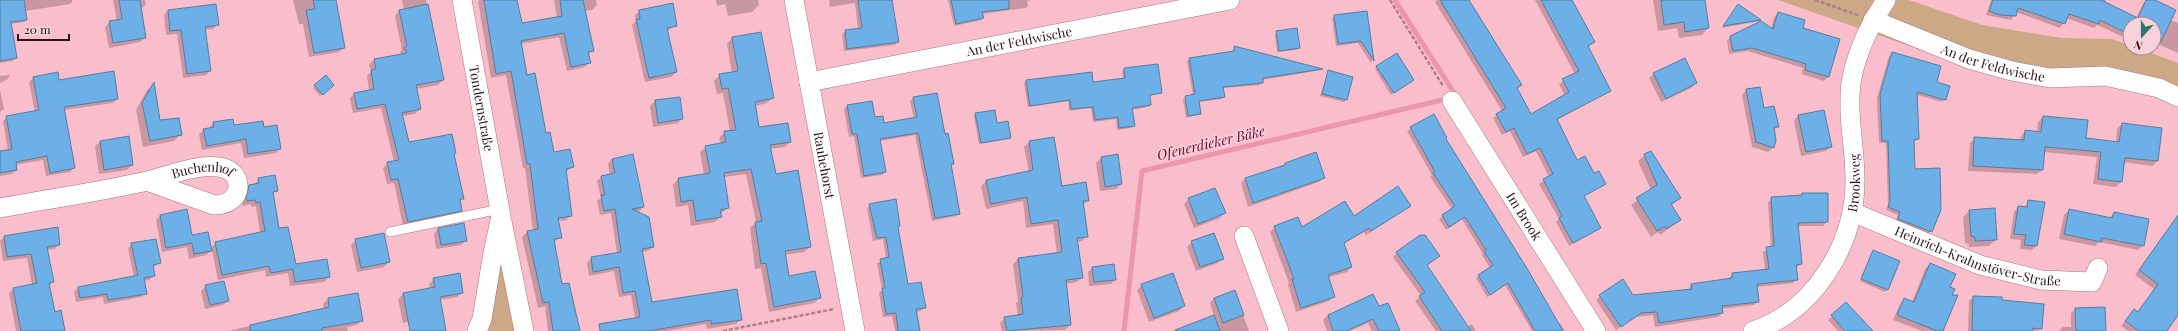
<svg xmlns="http://www.w3.org/2000/svg" width="2178" height="331" viewBox="0 0 2178 331" font-family="'Playfair Display',serif">
<style>
.green{fill:#cda886}
.shadow{fill:#0003}
.lines{fill:none;stroke-linecap:round;stroke-linejoin:round}
.stream{stroke:#eb96ab;stroke-width:5}
.building{fill:#6db0e7;stroke:#537ea0}
.service-casing{stroke:#ad7682;stroke-width:10}
.minor-casing{stroke:#ad7682;stroke-width:20}
.path{stroke:#af808b;stroke-width:2.5;stroke-dasharray:4 2;stroke-linecap:butt}
.service{stroke:#fff;stroke-width:9}
.minor{stroke:#fff;stroke-width:19}
.labels{text-anchor:middle;stroke-width:3;stroke-linejoin:round;paint-order:stroke}
.street-label{font-size:13px;fill:#281318;stroke:#f7d2da}
.water-label{font-size:14px;font-style:italic;fill:#6e0732;stroke:#f7d2da}
</style>
<rect width="100%" height="100%" fill="#fabdcb"/>
<g class="green">
<path d="M 1778,0 L 1909,0 L 1982,25 L 2062,38 L 2112,39 L 2130,46 L 2130,48 L 2137,48 L 2178,63 L 2178,102 L 2105,83 L 1978,70 Z"/>
<path d="M 501,216 L 524,331 L 477,331 Z"/>
</g>
<g class="shadow">
<path d="M 0,0 L 72,0 L 72,2 L 70,4 L 25,11 L 26,19 L 24,22 L 10,24 L 15,58 L 13,61 L 0,63 Z"/>
<path d="M 113,0 L 145,0 L 146,4 L 141,9 L 145,38 L 140,42 L 109,48 L 105,27 L 110,22 L 117,21 Z"/>
<path d="M 293,0 L 336,0 L 344,48 L 339,52 L 309,57 L 303,24 L 299,24 Z"/>
<path d="M 402,0 L 426,0 L 443,80 L 438,85 L 416,89 L 420,109 L 415,114 L 402,116 L 409,144 L 453,155 L 463,198 L 459,202 L 461,210 L 456,215 L 403,226 L 394,183 L 387,184 L 383,168 L 388,163 L 394,162 L 381,108 L 353,113 L 350,98 L 355,93 L 369,91 L 367,76 L 371,71 L 369,64 L 374,60 L 401,55 L 400,52 L 402,50 L 395,16 L 399,11 L 404,10 Z"/>
<path d="M 480,0 L 516,0 L 521,25 L 557,18 L 554,0 L 596,0 L 597,5 L 592,10 L 585,11 L 593,50 L 588,55 L 589,62 L 585,67 L 567,71 L 559,37 L 520,44 L 526,76 L 553,153 L 573,167 L 565,172 L 571,215 L 566,220 L 558,221 L 561,237 L 553,243 L 562,286 L 579,331 L 548,331 L 545,306 L 538,308 L 522,237 L 527,232 L 533,231 L 525,168 L 523,168 L 506,75 L 491,78 L 478,1 Z"/>
<path d="M 716,0 L 758,0 L 759,5 L 752,12 L 728,16 L 725,4 L 717,6 Z"/>
<path d="M 829,0 L 874,0 L 898,41 L 895,45 L 844,51 L 842,34 L 845,31 L 858,29 L 855,3 L 830,7 Z"/>
<path d="M 948,0 L 1032,0 L 1027,1 L 1028,6 L 1026,8 L 982,14 L 983,18 L 981,20 L 954,26 Z"/>
<path d="M 1437,0 L 1468,0 L 1521,85 L 1517,89 L 1531,115 L 1565,96 L 1559,84 L 1575,74 L 1535,0 L 1571,0 L 1594,42 L 1587,47 L 1610,91 L 1557,120 L 1577,162 L 1605,183 L 1583,197 L 1600,228 L 1596,231 L 1569,246 L 1556,222 L 1559,219 L 1539,184 L 1549,177 L 1536,151 L 1523,157 L 1510,131 L 1502,135 L 1493,118 L 1502,111 L 1435,2 Z"/>
<path d="M 1653,0 L 1704,0 L 1708,28 L 1702,35 L 1679,38 L 1677,28 L 1658,31 Z"/>
<path d="M 1991,0 L 2106,0 L 2105,3 L 2136,18 L 2144,2 L 2153,0 L 2170,20 L 2178,23 L 2178,53 L 2158,44 L 2154,45 L 2154,24 L 2130,24 L 2130,40 L 2097,25 L 2094,28 L 2066,18 L 2060,28 L 2016,12 L 2011,20 L 1986,15 Z"/>
<path d="M 1738,6 L 1760,21 L 1722,28 L 1736,8 Z"/>
<path d="M 168,10 L 217,25 L 213,29 L 205,30 L 210,71 L 206,75 L 183,78 L 177,34 L 166,35 L 164,15 Z"/>
<path d="M 639,11 L 676,26 L 667,31 L 676,72 L 671,77 L 645,82 L 632,25 L 636,21 L 635,15 Z"/>
<path d="M 1366,12 L 1372,61 L 1371,63 L 1358,43 L 1336,46 L 1332,18 L 1335,16 Z"/>
<path d="M 1778,13 L 1802,29 L 1839,40 L 1828,77 L 1824,81 L 1802,74 L 1803,68 L 1748,51 L 1729,54 L 1727,41 L 1731,36 L 1771,28 L 1774,17 Z"/>
<path d="M 1277,32 L 1299,48 L 1296,50 L 1277,52 L 1275,35 Z"/>
<path d="M 760,33 L 772,98 L 767,103 L 755,106 L 759,128 L 790,142 L 785,147 L 770,149 L 775,175 L 810,247 L 804,252 L 785,255 L 788,278 L 820,298 L 814,303 L 769,312 L 761,268 L 755,269 L 750,228 L 756,222 L 746,174 L 724,177 L 728,208 L 720,214 L 721,217 L 715,222 L 691,226 L 688,205 L 676,207 L 673,185 L 678,179 L 704,175 L 700,152 L 706,147 L 721,144 L 719,138 L 725,132 L 730,132 L 723,93 L 717,94 L 714,81 L 720,75 L 732,73 L 727,44 L 732,38 Z"/>
<path d="M 1234,48 L 1321,70 L 1262,80 L 1260,85 L 1223,88 L 1224,96 L 1222,99 L 1198,102 L 1200,114 L 1186,118 L 1183,99 L 1193,96 L 1187,61 L 1190,59 L 1232,52 Z"/>
<path d="M 1892,53 L 1935,82 L 1945,99 L 1942,102 L 1917,95 L 1918,139 L 1913,142 L 1914,170 L 1940,210 L 1928,235 L 1895,222 L 1898,215 L 1886,210 L 1888,205 L 1886,143 L 1879,143 L 1877,98 L 1889,56 Z"/>
<path d="M 1377,67 L 1413,80 L 1391,95 L 1375,69 Z"/>
<path d="M 1125,69 L 1161,93 L 1149,96 L 1150,105 L 1148,107 L 1131,110 L 1134,126 L 1131,128 L 1117,130 L 1116,119 L 1093,122 L 1091,108 L 1069,111 L 1068,101 L 1028,107 L 1024,83 L 1026,81 L 1092,83 L 1123,79 L 1122,71 Z"/>
<path d="M 1328,71 L 1346,100 L 1344,102 L 1320,96 Z"/>
<path d="M 1654,74 L 1696,83 L 1691,88 L 1661,102 L 1649,78 Z"/>
<path d="M 10,75 L 8,79 L 0,83 L 0,76 Z"/>
<path d="M 33,78 L 58,81 L 117,99 L 113,103 L 64,110 L 74,168 L 70,172 L 46,176 L 43,160 L 15,165 L 16,170 L 12,174 L 0,176 L 0,152 L 8,151 L 3,121 L 7,117 L 35,112 L 29,82 Z"/>
<path d="M 153,85 L 159,122 L 181,134 L 174,141 L 143,147 L 136,110 L 147,90 Z"/>
<path d="M 315,86 L 331,87 L 320,96 L 313,88 Z"/>
<path d="M 0,90 L 4,109 L 0,112 Z"/>
<path d="M 1746,90 L 1778,126 L 1774,130 L 1773,148 L 1768,152 L 1752,147 L 1742,95 Z"/>
<path d="M 679,98 L 682,119 L 678,123 L 653,127 L 650,106 L 655,101 Z"/>
<path d="M 914,98 L 944,135 L 953,164 L 950,166 L 959,213 L 956,216 L 932,221 L 915,135 L 880,141 L 885,172 L 882,175 L 861,178 L 854,136 L 849,137 L 844,109 L 847,106 L 871,102 L 874,118 L 883,124 L 914,119 L 910,101 Z"/>
<path d="M 976,114 L 996,124 L 1010,137 L 1008,139 L 979,144 L 974,116 Z"/>
<path d="M 1434,115 L 1445,139 L 1558,324 L 1560,323 L 1565,331 L 1532,331 L 1505,285 L 1487,297 L 1476,278 L 1490,268 L 1482,255 L 1483,254 L 1462,219 L 1446,230 L 1439,219 L 1452,209 L 1430,177 L 1432,175 L 1407,131 Z"/>
<path d="M 1798,116 L 1831,147 L 1826,151 L 1801,156 L 1794,121 Z"/>
<path d="M 2043,117 L 2085,139 L 2116,142 L 2117,129 L 2122,124 L 2161,129 L 2157,161 L 2153,166 L 2123,162 L 2121,182 L 2116,187 L 2093,184 L 2097,157 L 2043,152 L 2042,170 L 2037,174 L 1968,171 L 1970,143 L 1975,138 L 2020,141 L 2021,136 L 2025,131 L 2037,132 L 2038,122 Z"/>
<path d="M 213,123 L 263,128 L 280,148 L 276,153 L 244,158 L 241,143 L 202,150 L 199,134 L 204,130 L 209,129 Z"/>
<path d="M 100,142 L 132,165 L 127,170 L 99,174 L 95,146 Z"/>
<path d="M 1029,142 L 1061,187 L 1088,200 L 1083,205 L 1087,236 L 1082,241 L 1077,242 L 1081,278 L 1077,282 L 1065,284 L 1070,325 L 1065,330 L 1002,331 L 1000,323 L 1005,318 L 1018,316 L 1016,303 L 1018,301 L 1013,264 L 1018,259 L 1057,254 L 1053,224 L 1026,228 L 1023,201 L 986,209 L 981,186 L 986,181 L 1029,172 L 1024,147 Z"/>
<path d="M 1645,155 L 1680,198 L 1671,206 L 1680,220 L 1660,235 L 1658,232 L 1651,237 L 1631,205 L 1651,190 L 1638,161 Z"/>
<path d="M 1101,158 L 1121,184 L 1116,189 L 1100,191 L 1096,163 Z"/>
<path d="M 612,159 L 643,207 L 638,213 L 653,247 L 648,251 L 642,252 L 651,303 L 741,319 L 736,324 L 707,329 L 706,324 L 667,331 L 613,331 L 635,318 L 631,295 L 619,297 L 614,271 L 589,276 L 587,263 L 591,258 L 617,254 L 611,213 L 600,215 L 597,201 L 601,198 L 597,181 L 602,177 L 610,175 L 608,164 Z"/>
<path d="M 1285,164 L 1324,177 L 1319,182 L 1248,207 L 1241,183 L 1245,179 L 1281,168 Z"/>
<path d="M 259,179 L 276,190 L 272,195 L 278,230 L 295,265 L 329,277 L 324,282 L 290,286 L 288,273 L 266,277 L 265,270 L 218,280 L 212,250 L 206,255 L 189,259 L 187,247 L 162,252 L 156,220 L 161,215 L 210,249 L 216,243 L 260,233 L 256,206 L 251,207 L 251,204 L 243,206 L 242,203 L 245,190 L 249,186 L 254,185 Z"/>
<path d="M 1802,194 L 1827,194 L 1827,222 L 1823,226 L 1798,226 L 1801,264 L 1796,268 L 1797,279 L 1793,283 L 1757,287 L 1758,301 L 1754,305 L 1721,309 L 1722,313 L 1718,317 L 1655,327 L 1653,315 L 1636,317 L 1616,330 L 1596,300 L 1600,296 L 1633,296 L 1688,290 L 1691,285 L 1728,280 L 1732,274 L 1765,270 L 1763,252 L 1771,248 L 1768,202 L 1772,198 L 1800,197 Z"/>
<path d="M 1189,199 L 1224,213 L 1220,218 L 1194,228 L 1184,204 Z"/>
<path d="M 2029,201 L 2043,203 L 2039,235 L 2036,246 L 2032,250 L 2020,249 L 2021,240 L 2010,239 L 2014,212 L 2018,207 L 2024,208 Z"/>
<path d="M 870,205 L 899,226 L 897,228 L 907,286 L 925,307 L 921,311 L 916,312 L 919,331 L 895,331 L 892,316 L 883,317 L 879,293 L 882,290 L 877,263 L 886,259 L 883,239 L 873,241 L 867,208 Z"/>
<path d="M 1410,206 L 1366,235 L 1364,232 L 1343,244 L 1351,267 L 1347,272 L 1327,278 L 1334,296 L 1329,301 L 1296,312 L 1288,285 L 1289,283 L 1270,232 L 1275,227 L 1302,228 Z"/>
<path d="M 2069,210 L 2109,218 L 2114,213 L 2143,245 L 2138,250 L 2099,242 L 2095,246 L 2059,239 L 2064,215 Z"/>
<path d="M 1969,211 L 1996,239 L 1989,246 L 1969,247 L 1969,244 L 1965,243 L 1963,217 Z"/>
<path d="M 2178,215 L 2178,314 L 2165,331 L 2128,331 L 2121,326 L 2134,310 L 2137,312 L 2154,289 L 2135,275 Z"/>
<path d="M 438,229 L 466,240 L 461,245 L 436,249 L 434,234 Z"/>
<path d="M 4,237 L 59,244 L 55,249 L 47,250 L 53,282 L 49,286 L 54,313 L 64,331 L 16,331 L 9,293 L 13,289 L 32,285 L 27,258 L 3,261 L 0,241 Z"/>
<path d="M 356,240 L 389,262 L 384,267 L 357,272 L 351,245 Z"/>
<path d="M 1192,242 L 1222,259 L 1218,263 L 1196,271 L 1187,247 Z"/>
<path d="M 132,244 L 160,263 L 152,268 L 154,276 L 149,280 L 143,281 L 146,293 L 141,297 L 104,304 L 103,297 L 76,302 L 74,292 L 78,288 L 134,277 L 128,248 Z"/>
<path d="M 1873,251 L 1887,290 L 1885,292 L 1860,281 Z"/>
<path d="M 1397,253 L 1426,265 L 1467,327 L 1472,324 L 1476,331 L 1436,331 L 1415,301 L 1421,296 L 1393,257 Z"/>
<path d="M 1930,264 L 1949,287 L 1942,331 L 1922,331 L 1893,320 L 1900,304 L 1904,299 L 1912,302 L 1925,269 Z"/>
<path d="M 1092,268 L 1115,279 L 1111,284 L 1089,286 L 1088,272 Z"/>
<path d="M 434,279 L 462,292 L 457,297 L 439,300 L 445,331 L 414,331 L 412,321 L 403,323 L 398,299 L 403,294 L 430,289 L 429,284 Z"/>
<path d="M 1142,285 L 1184,306 L 1179,311 L 1149,322 L 1137,290 Z"/>
<path d="M 206,286 L 228,300 L 223,305 L 205,309 L 201,291 Z"/>
<path d="M 1234,291 L 1249,331 L 1194,331 L 1197,322 L 1214,316 L 1210,303 L 1214,298 Z"/>
<path d="M 357,294 L 362,320 L 357,325 L 347,327 L 348,331 L 228,331 L 324,309 L 323,304 L 328,299 Z"/>
<path d="M 1373,296 L 1378,308 L 1399,331 L 1372,331 L 1368,323 L 1350,331 L 1327,331 L 1323,320 L 1328,315 Z"/>
<path d="M 1974,297 L 2001,301 L 2041,328 L 2038,331 L 1968,331 L 1969,301 Z"/>
<path d="M 1846,303 L 1871,331 L 1838,331 L 1828,320 Z"/>
<path d="M 2076,309 L 2105,331 L 2059,331 L 2063,327 L 2071,327 L 2071,313 Z"/>
</g>
<g class="lines">
<g class="stream">
<path d="M 1395,0 L 1456,96"/>
<path d="M 1124,331 L 1142,171 L 1442,100"/>
</g>
</g>
<g class="building">
<path d="M 0,0 L 24,0 L 27,20 L 11,22 L 17,58 L 0,61 Z"/>
<path d="M 119,0 L 140,0 L 146,38 L 113,43 L 109,21 L 122,19 Z"/>
<path d="M 313,0 L 336,0 L 345,48 L 314,53 L 306,10 L 315,9 Z"/>
<path d="M 484,0 L 517,0 L 522,23 L 562,16 L 560,0 L 583,0 L 594,51 L 588,52 L 591,63 L 571,67 L 564,33 L 521,41 L 527,75 L 535,73 L 546,133 L 550,132 L 554,152 L 570,149 L 574,167 L 566,169 L 572,216 L 558,218 L 562,238 L 554,239 L 562,284 L 569,283 L 580,331 L 553,331 L 549,302 L 543,303 L 527,231 L 538,229 L 530,164 L 527,164 L 511,71 L 496,74 Z"/>
<path d="M 858,0 L 892,0 L 899,42 L 847,49 L 845,30 L 862,28 Z"/>
<path d="M 951,0 L 1009,0 L 1009,9 L 982,12 L 984,18 L 956,24 Z"/>
<path d="M 1440,0 L 1469,0 L 1522,85 L 1517,88 L 1531,114 L 1569,92 L 1562,79 L 1579,71 L 1541,0 L 1572,0 L 1595,42 L 1588,46 L 1611,91 L 1557,119 L 1577,160 L 1585,156 L 1594,173 L 1599,171 L 1606,184 L 1584,196 L 1601,228 L 1573,243 L 1559,218 L 1562,216 L 1543,179 L 1553,174 L 1540,148 L 1527,154 L 1514,128 L 1506,132 L 1496,114 L 1506,108 Z"/>
<path d="M 1661,0 L 1705,0 L 1709,28 L 1685,32 L 1684,22 L 1664,25 Z"/>
<path d="M 1993,0 L 2101,0 L 2138,18 L 2146,0 L 2155,0 L 2176,10 L 2161,42 L 2154,39 L 2154,24 L 2130,24 L 2130,35 L 2100,20 L 2099,24 L 2069,14 L 2065,24 L 2018,8 L 2016,16 L 2000,15 L 1989,11 Z"/>
<path d="M 673,3 L 677,26 L 667,28 L 677,72 L 649,78 L 636,19 L 640,19 L 639,10 Z"/>
<path d="M 216,4 L 219,25 L 205,27 L 211,71 L 187,74 L 181,30 L 170,31 L 168,10 Z"/>
<path d="M 428,4 L 444,80 L 416,85 L 421,109 L 402,113 L 409,142 L 452,134 L 456,153 L 454,154 L 464,199 L 460,199 L 462,211 L 408,222 L 398,179 L 391,180 L 387,162 L 399,160 L 385,104 L 357,109 L 354,93 L 374,89 L 371,70 L 376,69 L 374,59 L 407,53 L 404,47 L 407,46 L 399,10 Z"/>
<path d="M 1738,4 L 1761,20 L 1723,26 Z"/>
<path d="M 1367,11 L 1374,61 L 1361,41 L 1338,44 L 1334,15 Z"/>
<path d="M 1778,12 L 1805,20 L 1803,28 L 1840,39 L 1829,77 L 1805,70 L 1806,64 L 1752,48 L 1733,51 L 1730,36 L 1761,21 L 1773,29 Z"/>
<path d="M 1297,28 L 1300,48 L 1279,51 L 1276,31 Z"/>
<path d="M 761,32 L 774,98 L 755,102 L 759,127 L 788,123 L 791,142 L 770,145 L 776,174 L 798,170 L 811,247 L 785,251 L 789,276 L 815,271 L 821,298 L 774,307 L 766,263 L 761,264 L 755,222 L 762,221 L 751,169 L 724,173 L 729,208 L 720,210 L 722,217 L 696,221 L 693,200 L 681,202 L 678,178 L 710,173 L 705,146 L 726,142 L 724,131 L 736,130 L 728,88 L 722,89 L 719,74 L 738,71 L 732,37 Z"/>
<path d="M 1234,46 L 1323,69 L 1263,78 L 1263,83 L 1223,87 L 1225,97 L 1199,101 L 1201,114 L 1188,116 L 1185,96 L 1195,94 L 1189,58 L 1234,51 Z"/>
<path d="M 1892,52 L 1941,66 L 1937,82 L 1950,86 L 1946,100 L 1917,92 L 1919,139 L 1914,140 L 1915,169 L 1940,168 L 1941,210 L 1932,232 L 1898,219 L 1900,212 L 1888,207 L 1890,201 L 1888,141 L 1882,141 L 1880,94 Z"/>
<path d="M 1397,53 L 1414,80 L 1394,93 L 1376,66 Z"/>
<path d="M 1685,58 L 1697,83 L 1666,99 L 1653,73 Z"/>
<path d="M 1158,64 L 1162,93 L 1150,95 L 1151,105 L 1132,108 L 1135,126 L 1119,128 L 1118,117 L 1095,120 L 1093,107 L 1071,109 L 1070,100 L 1030,106 L 1026,80 L 1092,72 L 1093,82 L 1125,78 L 1124,68 Z"/>
<path d="M 1328,70 L 1353,77 L 1347,100 L 1322,94 Z"/>
<path d="M 114,71 L 118,99 L 64,107 L 75,168 L 50,173 L 47,156 L 16,162 L 17,170 L 0,173 L 0,151 L 12,149 L 6,116 L 39,110 L 33,77 L 58,72 L 59,80 Z"/>
<path d="M 326,75 L 334,85 L 323,95 L 314,85 Z"/>
<path d="M 154,82 L 160,120 L 179,118 L 182,135 L 150,141 L 142,103 Z"/>
<path d="M 1760,87 L 1764,108 L 1774,106 L 1779,127 L 1774,127 L 1776,140 L 1774,148 L 1756,142 L 1746,89 Z"/>
<path d="M 937,93 L 945,134 L 948,133 L 954,164 L 951,164 L 960,214 L 935,218 L 918,133 L 880,139 L 886,172 L 864,176 L 857,134 L 852,134 L 847,105 L 872,101 L 875,117 L 883,116 L 884,123 L 917,117 L 913,97 Z"/>
<path d="M 680,97 L 683,119 L 658,123 L 655,100 Z"/>
<path d="M 995,110 L 997,123 L 1008,121 L 1011,138 L 981,143 L 975,113 Z"/>
<path d="M 1824,110 L 1832,147 L 1806,152 L 1798,115 Z"/>
<path d="M 1434,114 L 1447,138 L 1446,139 L 1528,270 L 1563,331 L 1535,331 L 1508,283 L 1490,295 L 1478,275 L 1493,265 L 1484,252 L 1486,250 L 1465,217 L 1449,227 L 1442,215 L 1455,206 L 1433,173 L 1435,172 L 1410,127 Z"/>
<path d="M 2043,116 L 2088,120 L 2086,138 L 2119,142 L 2122,123 L 2162,128 L 2158,161 L 2125,158 L 2122,182 L 2098,179 L 2101,152 L 2045,147 L 2043,170 L 1973,166 L 1974,137 L 2024,140 L 2025,130 L 2041,132 Z"/>
<path d="M 233,119 L 234,125 L 263,121 L 264,127 L 277,125 L 281,149 L 248,154 L 246,139 L 207,146 L 203,129 L 214,127 L 213,122 Z"/>
<path d="M 129,136 L 133,165 L 104,170 L 100,141 Z"/>
<path d="M 1054,137 L 1062,186 L 1086,182 L 1089,201 L 1083,201 L 1088,237 L 1077,238 L 1083,278 L 1066,280 L 1071,325 L 1007,331 L 1004,317 L 1023,314 L 1021,298 L 1023,297 L 1018,258 L 1062,252 L 1058,220 L 1031,224 L 1027,197 L 991,204 L 986,180 L 1033,170 L 1029,141 Z"/>
<path d="M 1651,151 L 1681,198 L 1671,204 L 1681,220 L 1666,229 L 1665,226 L 1657,231 L 1636,198 L 1657,185 L 1644,154 Z"/>
<path d="M 1316,152 L 1325,178 L 1253,203 L 1245,178 L 1285,165 L 1285,163 Z"/>
<path d="M 633,154 L 644,207 L 632,209 L 649,217 L 654,247 L 642,249 L 652,302 L 737,289 L 742,320 L 711,324 L 711,320 L 649,331 L 600,331 L 599,324 L 640,317 L 635,291 L 623,293 L 619,267 L 593,272 L 591,257 L 621,252 L 615,209 L 604,211 L 601,195 L 605,195 L 601,176 L 615,173 L 612,159 Z"/>
<path d="M 1118,154 L 1122,184 L 1105,187 L 1101,157 Z"/>
<path d="M 275,175 L 278,191 L 273,192 L 279,228 L 288,227 L 296,264 L 327,259 L 330,277 L 295,282 L 293,269 L 271,273 L 269,266 L 222,275 L 215,242 L 265,231 L 260,202 L 256,203 L 255,200 L 247,201 L 246,198 L 249,185 L 259,183 L 258,178 Z"/>
<path d="M 1398,186 L 1411,206 L 1371,231 L 1369,228 L 1344,243 L 1352,267 L 1328,275 L 1335,297 L 1301,308 L 1292,279 L 1294,279 L 1274,226 L 1298,217 L 1302,227 L 1345,201 L 1354,216 Z"/>
<path d="M 1215,188 L 1226,213 L 1198,224 L 1188,198 Z"/>
<path d="M 1802,193 L 1828,193 L 1828,222 L 1798,223 L 1802,264 L 1796,265 L 1798,280 L 1757,284 L 1759,302 L 1722,306 L 1723,313 L 1659,323 L 1657,312 L 1641,313 L 1621,327 L 1599,295 L 1623,279 L 1633,295 L 1692,289 L 1691,284 L 1732,278 L 1732,273 L 1769,269 L 1766,247 L 1774,246 L 1771,197 L 1802,195 Z"/>
<path d="M 896,199 L 900,226 L 898,227 L 908,284 L 921,282 L 926,308 L 916,309 L 920,331 L 898,331 L 896,313 L 886,314 L 882,288 L 885,288 L 880,259 L 889,257 L 886,237 L 877,238 L 869,204 Z"/>
<path d="M 2028,200 L 2045,202 L 2037,246 L 2024,245 L 2026,235 L 2014,234 L 2018,206 L 2027,207 Z"/>
<path d="M 1995,208 L 1997,240 L 1975,241 L 1975,237 L 1971,236 L 1969,210 Z"/>
<path d="M 187,209 L 192,235 L 208,232 L 212,251 L 194,254 L 192,243 L 166,248 L 160,215 Z"/>
<path d="M 2069,209 L 2112,218 L 2114,212 L 2149,219 L 2144,246 L 2102,238 L 2101,242 L 2064,234 Z"/>
<path d="M 2178,215 L 2178,315 L 2167,331 L 2139,331 L 2125,321 L 2134,309 L 2138,312 L 2158,284 L 2139,270 Z"/>
<path d="M 464,223 L 467,241 L 441,245 L 438,228 Z"/>
<path d="M 58,227 L 60,245 L 47,247 L 54,282 L 49,283 L 55,312 L 61,310 L 65,331 L 21,331 L 13,288 L 37,283 L 31,254 L 7,257 L 4,236 Z"/>
<path d="M 384,233 L 390,262 L 361,268 L 355,239 Z"/>
<path d="M 1214,233 L 1224,259 L 1200,267 L 1191,241 Z"/>
<path d="M 1420,235 L 1425,235 L 1440,256 L 1427,265 L 1471,331 L 1442,331 L 1419,296 L 1425,292 L 1396,252 Z"/>
<path d="M 156,239 L 161,263 L 153,265 L 155,276 L 144,278 L 147,294 L 108,300 L 107,294 L 80,298 L 78,287 L 138,275 L 131,243 Z"/>
<path d="M 1873,250 L 1900,261 L 1888,290 L 1861,279 Z"/>
<path d="M 1930,263 L 1956,274 L 1950,287 L 1955,289 L 1952,295 L 1958,295 L 1943,331 L 1937,331 L 1897,315 L 1904,298 L 1914,302 Z"/>
<path d="M 1114,264 L 1116,280 L 1094,282 L 1092,267 Z"/>
<path d="M 460,273 L 463,293 L 440,297 L 446,331 L 410,331 L 403,293 L 435,287 L 433,278 Z"/>
<path d="M 1173,273 L 1185,306 L 1154,318 L 1141,284 Z"/>
<path d="M 224,281 L 229,301 L 210,305 L 205,285 Z"/>
<path d="M 1235,290 L 1244,315 L 1223,323 L 1214,298 Z"/>
<path d="M 358,293 L 363,321 L 322,328 L 322,331 L 250,331 L 250,325 L 329,307 L 328,298 Z"/>
<path d="M 1373,294 L 1379,306 L 1388,303 L 1400,331 L 1379,331 L 1373,319 L 1346,331 L 1333,331 L 1328,315 Z"/>
<path d="M 1973,296 L 2002,297 L 2002,300 L 2044,304 L 2042,329 L 2033,328 L 2033,331 L 1972,331 Z"/>
<path d="M 1846,302 L 1873,331 L 1845,331 L 1831,315 Z"/>
<path d="M 2105,307 L 2106,331 L 2076,331 L 2075,308 Z"/>
<path d="M 1214,315 L 1220,331 L 1175,331 L 1175,330 Z"/>
</g>
<g class="lines">
<g class="service-casing">
<path id="service" d="M 390,232 L 500,209"/>
</g>
<g class="minor-casing">
<g id="minor">
<path id="s1" d="M 462,0 L 501,216 L 493,253 L 482,319 L 477,331"/>
<path id="s2" d="M 794,0 L 855,331"/>
<path id="s3" d="M 1873,20 L 1969,59 L 2012,71 L 2050,78 L 2105,76 L 2159,88 L 2178,97"/>
<path id="s4" d="M 809,82 L 1230,0"/>
<path id="s5" d="M 1452,101 L 1596,331"/>
<path id="s6" d="M 0,208 C 49,199 99,192 147,181 C 169,176 195,164 218,167 C 245,169 246,205 214,205 L 147,181"/>
<path id="s7" d="M 1852,212 L 1980,265 L 2041,280 L 2092,282 L 2098,268"/>
<path d="M 502,221 L 524,331"/>
<path d="M 1244,236 L 1279,331"/>
<path id="s8" d="M 1753,331 C 1816,310 1855,243 1855,180 C 1855,147 1847,116 1851,83 C 1856,52 1869,26 1886,0"/>
</g>
</g>
<g class="path">
<path d="M 1390,0 L 1443,86"/>
<path d="M 1815,0 L 1858,15"/>
<path d="M 723,331 L 834,309"/>
</g>
<use href="#service" class="service"/>
<use href="#minor" class="minor"/>
</g>
<g class="labels">
<g class="street-label">
<text dy="5" stroke="none"><textPath href="#s4" startOffset="214">An der Feldwische</textPath></text>
<text dy="5" stroke="none"><textPath href="#s3" startOffset="128">An der Feldwische</textPath></text>
<text dy="5" stroke="none"><textPath href="#s1" startOffset="110">Tondernstraße</textPath></text>
<text dy="5" stroke="none"><textPath href="#s2" startOffset="168">Rauhehorst</textPath></text>
<text dy="5" stroke="none"><textPath href="#s6" startOffset="207">Buchenhof</textPath></text>
<text dy="5" stroke="none"><textPath href="#s8" startOffset="191">Brookweg</textPath></text>
<text dy="5" stroke="none"><textPath href="#s5" startOffset="136">Im Brook</textPath></text>
<text dy="5" stroke="none"><textPath href="#s7" startOffset="134">Heinrich-Krahnstöver-Straße</textPath></text>
</g>
<g class="water-label">
<text transform="translate(1211 143) rotate(-13)" y="5">Ofenerdieker Bäke</text>
</g>
</g>
<g transform="translate(2142 36) rotate(201)"><circle r="19" fill="#f7d2da" stroke="#a4868c"/>
<path d="M0-3L7 15L0 10L-7 15Z" fill="#2d746b"/>
<text y="-6" font-size="11" font-weight="bold" text-anchor="middle" fill="#281318">N</text>
</g>
<path d="M18 34v6h51v-6" fill="none" stroke="#281318" stroke-width="2"/>
<text x="24" y="34" font-size="12" fill="#281318" stroke="#f7d2da" stroke-width="3" paint-order="stroke">20 m</text>
</svg>
